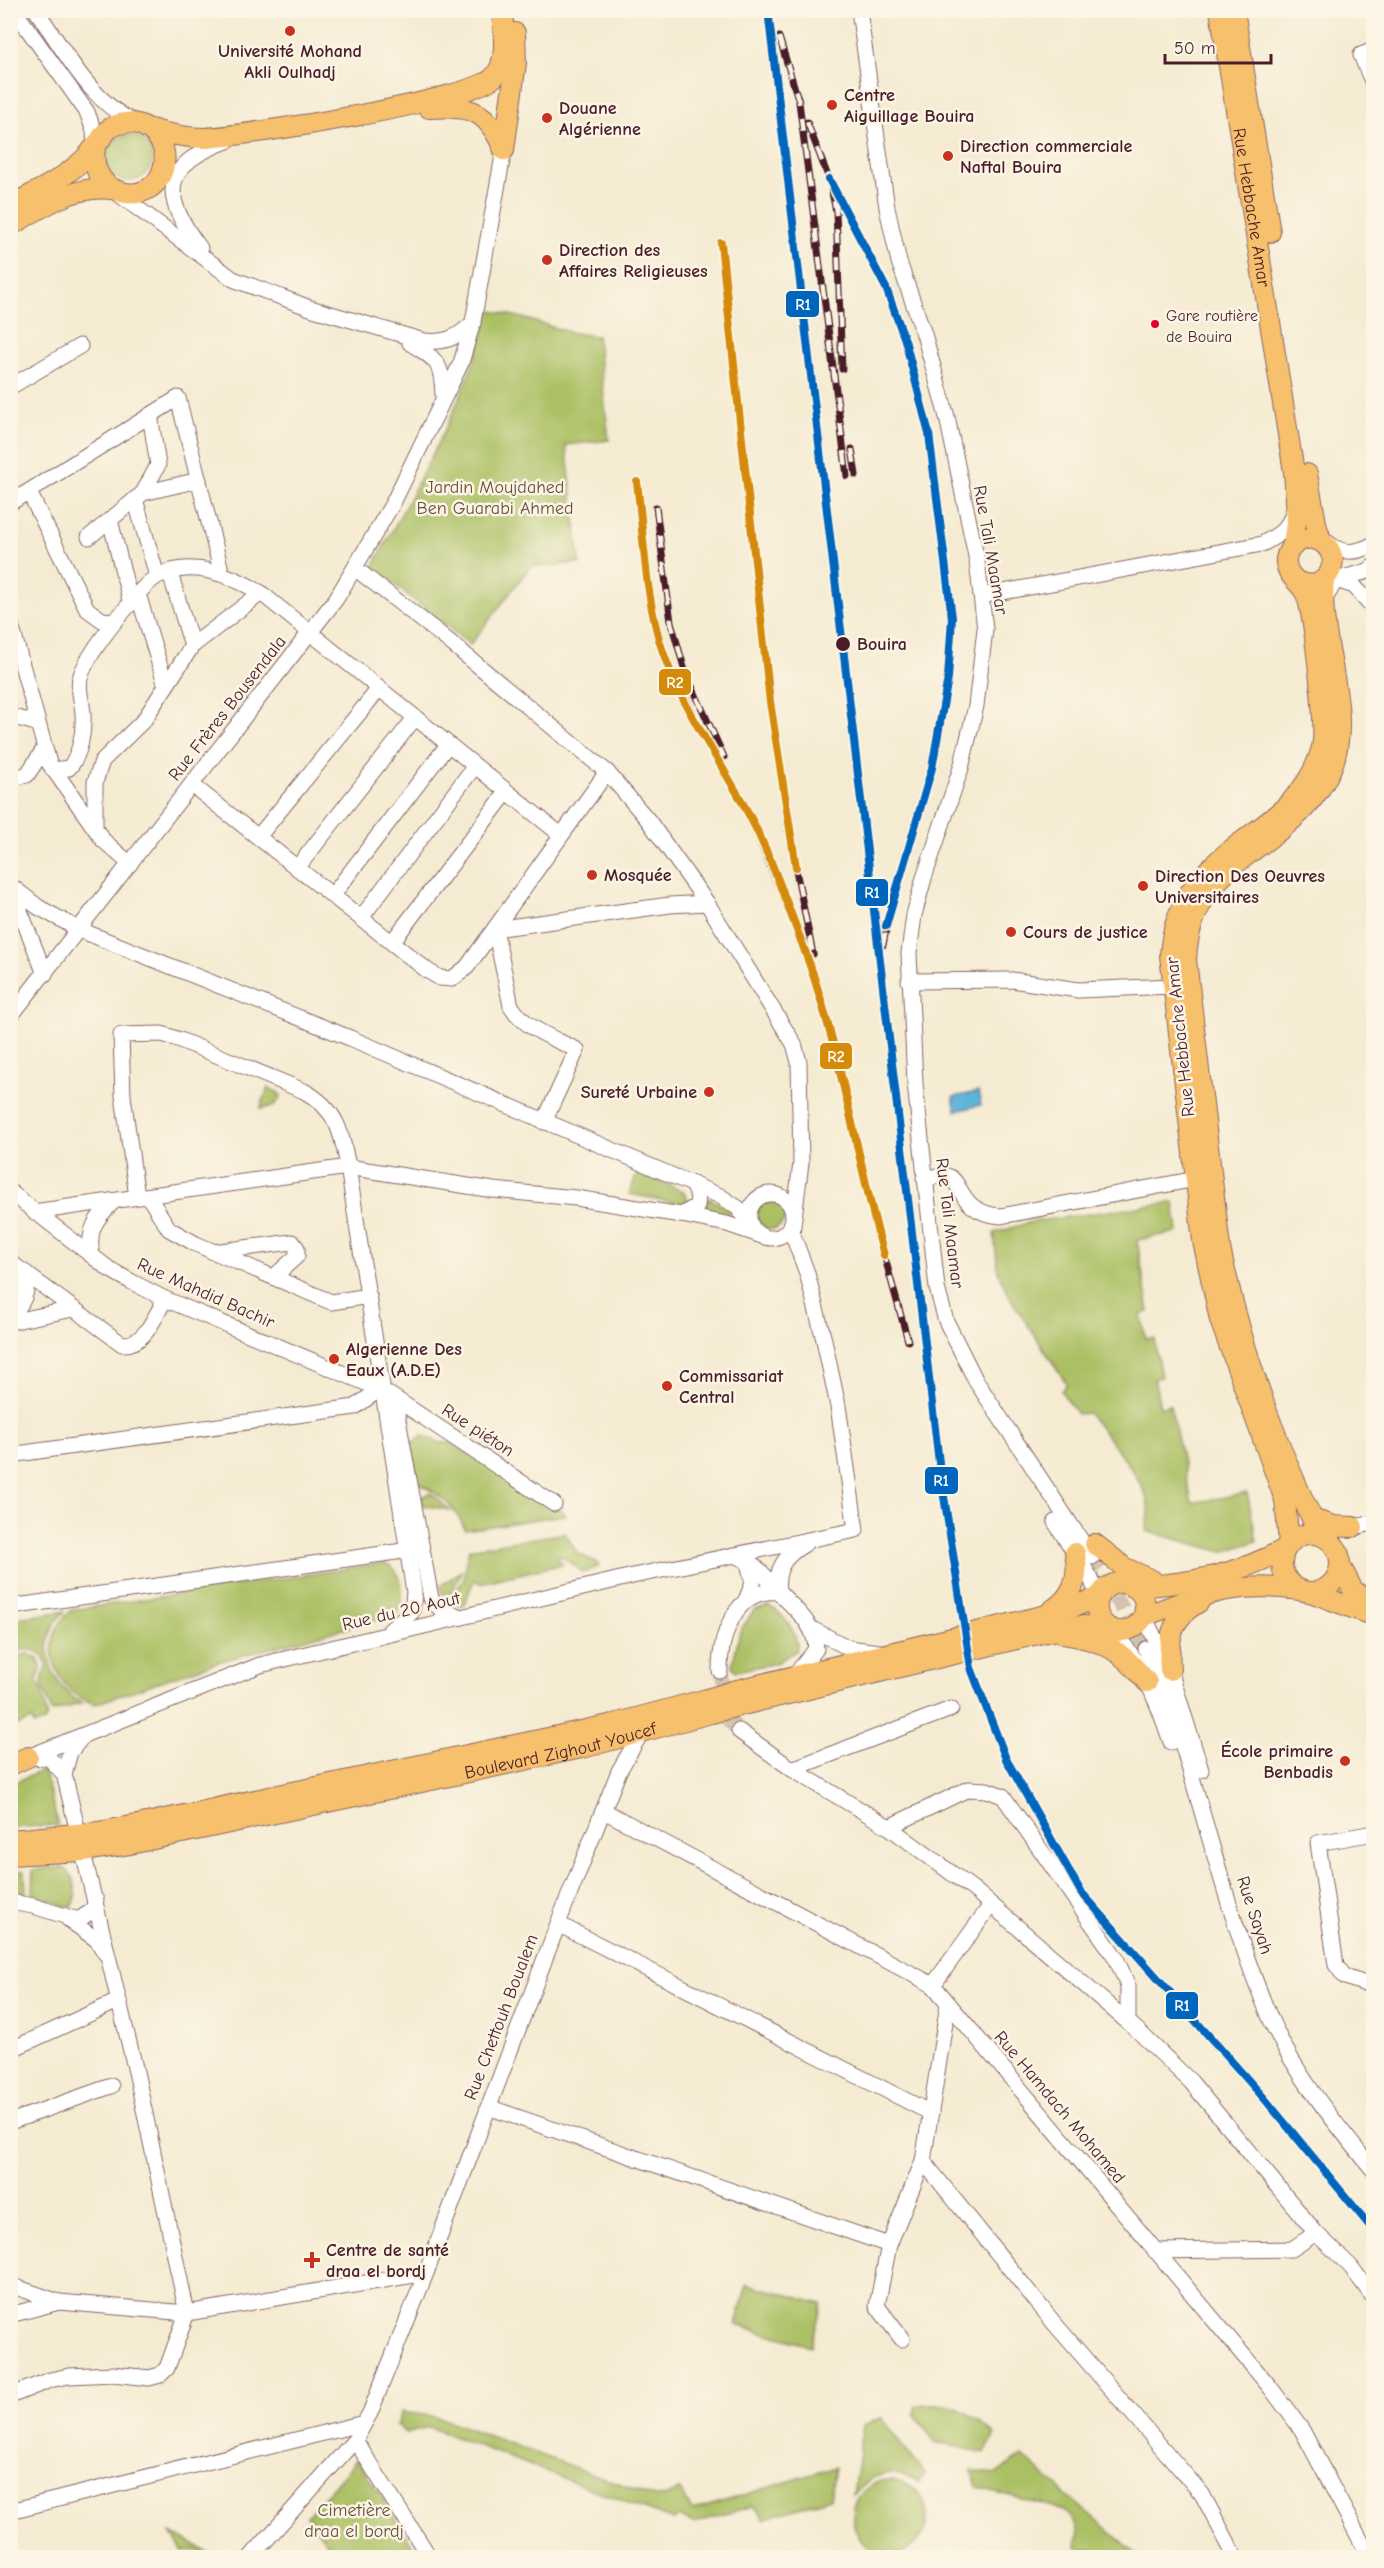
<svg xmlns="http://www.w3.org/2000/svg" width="1384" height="2568" viewBox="0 0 1384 2568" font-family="'Comic Neue',sans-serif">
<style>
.green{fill:#abc064;stroke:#7a7048;stroke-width:1.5}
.water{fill:#5bb4d9;stroke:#526a82;stroke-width:1.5}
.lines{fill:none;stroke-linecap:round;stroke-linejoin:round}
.minor-tunnel{stroke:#d3c2b1;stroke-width:15;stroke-dasharray:15 8;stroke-linecap:butt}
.minor-casing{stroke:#866665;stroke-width:17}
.major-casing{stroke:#866665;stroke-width:22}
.minor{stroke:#fff;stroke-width:15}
.major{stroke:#f7c06c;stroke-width:20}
.rail-casing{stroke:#4a1f2b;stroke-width:7}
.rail{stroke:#fcf5e5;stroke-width:4.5;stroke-dasharray:14;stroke-linecap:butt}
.major-bridge-casing{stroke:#866665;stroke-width:22;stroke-linecap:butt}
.major-bridge{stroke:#f7c06c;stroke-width:20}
.rail-1-casing{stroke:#fcf5e5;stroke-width:12}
.rail-2-casing{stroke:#fcf5e5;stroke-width:12}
.rail-1{stroke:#0065bd;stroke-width:8}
.rail-2{stroke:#d48b09;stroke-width:8}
.poi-dot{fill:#c8321e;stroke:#fcf5e5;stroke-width:2}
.bus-dot{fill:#e4002b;stroke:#fcf5e5;stroke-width:2}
.stop-dot{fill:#4a1f2b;stroke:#fcf5e5;stroke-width:2}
.labels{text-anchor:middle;stroke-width:5;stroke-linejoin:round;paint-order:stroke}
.bus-label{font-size:16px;fill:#4a1f2b;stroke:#fcf5e5;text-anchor:start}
.poi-label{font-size:18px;font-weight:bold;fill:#4a1f2b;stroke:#fcf5e5;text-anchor:start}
.street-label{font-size:18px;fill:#4a1f2b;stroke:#fcf5e5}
.park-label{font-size:18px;fill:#674f3c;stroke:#fcf5e5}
.stop-label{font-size:18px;font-weight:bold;fill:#4a1f2b;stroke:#fcf5e5;text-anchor:start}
.line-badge{stroke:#fcf5e5;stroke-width:2}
.badge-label{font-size:16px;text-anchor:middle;font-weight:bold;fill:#fff}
</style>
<rect width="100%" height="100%" fill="#fcf5e5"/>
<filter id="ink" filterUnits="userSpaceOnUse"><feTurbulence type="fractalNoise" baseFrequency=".0167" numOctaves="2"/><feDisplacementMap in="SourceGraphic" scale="12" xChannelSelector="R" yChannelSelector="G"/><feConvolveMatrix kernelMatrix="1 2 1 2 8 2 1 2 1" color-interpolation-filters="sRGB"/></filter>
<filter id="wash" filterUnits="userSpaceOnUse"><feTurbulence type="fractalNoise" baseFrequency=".008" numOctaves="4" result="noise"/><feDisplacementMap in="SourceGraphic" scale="24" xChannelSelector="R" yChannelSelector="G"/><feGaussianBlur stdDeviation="1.35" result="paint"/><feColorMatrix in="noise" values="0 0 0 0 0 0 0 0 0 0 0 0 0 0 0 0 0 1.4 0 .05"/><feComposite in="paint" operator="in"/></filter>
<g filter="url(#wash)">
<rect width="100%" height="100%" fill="#f5ebd2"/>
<g class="green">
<circle cx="129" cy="158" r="23"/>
<path d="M 489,311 C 526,315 560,334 597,336 L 609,440 L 566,445 L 580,563 L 530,567 L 470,645 L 373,567 C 415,486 468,400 489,311 Z"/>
<path d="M 268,1088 L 279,1093 L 281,1097 L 274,1106 L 260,1109 Z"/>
<path d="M 638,1171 L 684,1192 L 688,1200 L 685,1205 L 629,1194 Z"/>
<path d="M 708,1198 L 730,1209 L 728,1215 L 704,1212 Z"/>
<circle cx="771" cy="1215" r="14"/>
<path d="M 1174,1202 L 1178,1232 L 1137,1240 L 1149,1312 L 1141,1314 L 1146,1339 L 1154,1338 L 1161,1377 L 1154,1379 L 1160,1407 L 1170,1405 L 1192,1503 L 1247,1493 L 1257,1541 L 1223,1552 L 1146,1531 C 1147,1525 1149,1518 1149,1512 C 1148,1481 1107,1437 1088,1413 L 1077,1414 L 1061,1391 L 1067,1384 L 1012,1301 L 998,1272 L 994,1233 L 1031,1222 Z"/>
<path d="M 423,1436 L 440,1443 L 449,1442 L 558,1506 L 565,1515 L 465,1530 C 456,1507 440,1494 418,1483 L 411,1443 Z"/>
<path d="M 431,1493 L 450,1510 L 422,1505 L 421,1497 Z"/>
<path d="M 565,1533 L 577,1553 L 599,1564 L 598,1567 L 583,1573 L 560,1555 L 557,1558 L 563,1564 L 480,1583 L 474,1580 L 464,1605 L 452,1604 L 450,1599 L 464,1579 L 469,1549 Z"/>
<path d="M 383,1563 C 405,1569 406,1598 396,1615 L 214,1663 L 95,1704 C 53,1692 36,1639 72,1610 Z"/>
<path d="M 463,1570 L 451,1593 L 442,1594 L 441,1585 Z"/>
<path d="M 768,1606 C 782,1611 801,1636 796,1651 L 776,1663 L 736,1671 L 732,1666 L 740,1631 L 754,1610 Z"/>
<path d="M 65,1611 C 35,1638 48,1686 82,1703 L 52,1712 C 49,1703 42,1689 42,1680 C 43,1675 46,1672 46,1666 C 44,1647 21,1645 11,1658 L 11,1619 Z"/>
<path d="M 27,1654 C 41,1656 45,1669 36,1680 L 41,1687 L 47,1715 L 45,1722 L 34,1725 L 32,1720 L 11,1728 L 11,1681 L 15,1687 L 20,1688 C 19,1675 0,1660 27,1654 Z"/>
<path d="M 44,1770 L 58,1825 L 11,1828 L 11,1784 Z"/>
<path d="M 61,1867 C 75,1872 79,1893 73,1906 L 67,1907 L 33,1894 L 33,1870 Z"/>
<path d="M 12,1871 L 25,1871 L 26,1894 L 11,1891 Z"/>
<path d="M 747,2284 L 822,2304 L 811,2346 L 736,2325 Z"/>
<path d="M 924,2404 C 955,2402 974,2414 995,2435 L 985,2453 L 935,2442 L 914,2413 L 916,2406 Z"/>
<path d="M 402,2412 L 438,2417 L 654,2497 L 667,2496 L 681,2490 L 692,2511 L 835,2467 L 830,2498 L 764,2519 L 753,2506 L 694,2523 L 678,2517 L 673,2520 L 429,2427 L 405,2433 L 397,2424 Z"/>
<path d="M 881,2418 L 925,2474 L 919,2482 C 893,2466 872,2473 853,2495 L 863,2425 Z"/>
<path d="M 1022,2456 L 1139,2557 L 1123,2557 L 1077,2548 C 1079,2532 1077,2522 1065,2511 L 977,2487 L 972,2471 L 996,2474 Z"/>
<path d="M 357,2459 L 420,2557 L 337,2557 L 307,2516 Z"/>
<circle cx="890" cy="2517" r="37"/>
<path d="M 171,2533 L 217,2557 C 204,2558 204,2548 182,2551 Z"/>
</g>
<path class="water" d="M 978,1092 L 981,1105 L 956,1111 L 953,1097 Z"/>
</g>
<g filter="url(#ink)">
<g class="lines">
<g class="minor-tunnel">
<path d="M 1092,1557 L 1146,1649"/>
<path d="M 720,1671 L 727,1718 L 739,1731"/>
</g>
<g class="minor-casing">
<g id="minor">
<path d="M 14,10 L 87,112 L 94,131 L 95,148"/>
<path d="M 36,10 C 65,51 90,102 136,123"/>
<path d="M 859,10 L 887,208 L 899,262 L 924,334 L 947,417 L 977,561 L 985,629 L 976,706 L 961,768 L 924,878 L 914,915 L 909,953 L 915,1083 L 937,1288 L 946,1321 L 976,1381 L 1092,1557"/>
<path d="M 1374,50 L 1361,55 L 1374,86"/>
<path d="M 113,190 L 233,279 L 310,308 L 424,341 C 446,343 456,338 473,323"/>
<path d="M 200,248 C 160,195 161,165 227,141"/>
<path d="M 410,343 C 438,360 442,363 443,396"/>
<path d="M 10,387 L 80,346"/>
<path d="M 29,492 L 87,609 L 102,620 L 114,621"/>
<path d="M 143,493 L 158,465 L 150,415"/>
<path d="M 135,499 L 157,576"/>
<path d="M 10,503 L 178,398 L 222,574"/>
<path d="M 110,520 L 130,600"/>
<path d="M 89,537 L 143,493 L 199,480"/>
<path d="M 1325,540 C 1340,555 1356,554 1374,544"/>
<path d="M 170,573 L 192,646"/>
<path d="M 1336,580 L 1354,586 L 1374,608"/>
<path d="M 138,594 L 166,686"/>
<path d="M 981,596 L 1262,544 C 1277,536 1289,529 1293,512"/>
<path d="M 1326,597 L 1336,580 L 1368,571 L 1374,566"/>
<path d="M 10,621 L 49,763 L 103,840 L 130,864"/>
<path d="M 10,716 L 36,723"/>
<path d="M 53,770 L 69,768 C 80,755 84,733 83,715 C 83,702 77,691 80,678 C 86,657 115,620 130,604 L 130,600 C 140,593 148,581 158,576 C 193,559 231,575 261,593 L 561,835"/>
<path d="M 10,778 L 27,775 L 44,749"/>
<path d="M 192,785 L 428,971 L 440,978 L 452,979 L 467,967 L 607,772"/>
<path d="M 95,826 L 95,782 L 102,761 L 144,720 L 192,646 L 261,593"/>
<path d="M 258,837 L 378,690"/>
<path d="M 297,868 L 414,719"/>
<path d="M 10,885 L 38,907 L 80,930 L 350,1038 L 720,1196 L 738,1208 L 751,1226"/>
<path d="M 11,888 L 45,974"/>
<path d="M 332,896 L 447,746"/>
<path d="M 361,918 L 474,767"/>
<path d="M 392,942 L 507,792"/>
<path d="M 909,981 L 1012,980 L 1078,990 L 1172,986"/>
<path d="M 10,1017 L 336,599 L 393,503 L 461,363 L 473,322 L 504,150"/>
<path d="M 544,1122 L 577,1050 C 554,1038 525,1029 511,1006 L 495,929 L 670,905 L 707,903"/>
<path d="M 924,1178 C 930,1178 941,1175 947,1176 C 963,1180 958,1213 1001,1216 L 1196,1179"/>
<path d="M 10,1192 L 109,1269 L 130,1281 L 165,1299 L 380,1389 L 396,1409 L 431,1598 C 437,1610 450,1614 462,1617"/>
<circle cx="771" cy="1216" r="22"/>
<path d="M 148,1196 L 169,1229 L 196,1244 L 331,1302 L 369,1296"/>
<path d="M 137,1197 L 123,1096 L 121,1035 L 162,1034 L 180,1040 L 304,1091 C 337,1109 342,1133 348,1167 L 414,1592 L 412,1612 L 390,1630"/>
<path d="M 34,1212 L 348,1167 L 493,1190 L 576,1198 L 681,1215 L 727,1224 L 762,1236"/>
<path d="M 681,1215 L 697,1206 L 698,1196 L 693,1184"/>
<path d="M 213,1252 L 292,1242 L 297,1248 L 297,1256 L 278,1273 L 277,1279"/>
<path d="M 92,1255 C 87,1230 96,1218 114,1201"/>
<path d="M 10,1262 L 122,1344 C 145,1346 155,1316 165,1299"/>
<path d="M 10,1318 C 23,1303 29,1293 26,1273"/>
<path d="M 10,1322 L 73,1309"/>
<path d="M 390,1395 L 554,1504"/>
<path d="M 10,1455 L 355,1407 L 380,1389"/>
<path d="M 1055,1522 L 1090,1577 L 1099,1597"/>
<path d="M 1344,1529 L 1374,1523"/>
<path d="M 733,1555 C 759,1564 761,1573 779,1592 C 795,1610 815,1623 816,1649 L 794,1676"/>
<path d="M 778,1592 C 775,1569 785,1555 805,1544"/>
<path d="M 746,1600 L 753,1583 L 747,1559"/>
<path d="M 10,1607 L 417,1549"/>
<path d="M 1144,1616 L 1170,1670 L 1201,1770"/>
<path d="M 1106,1626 C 1139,1654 1158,1702 1171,1742"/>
<path d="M 812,1629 L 849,1648 L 879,1652"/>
<path d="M 1146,1649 C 1169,1695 1183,1745 1197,1795 C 1219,1870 1240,1948 1271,2020 C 1295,2075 1336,2124 1374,2171"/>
<path d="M 720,1671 C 720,1637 735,1587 778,1592"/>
<path d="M 739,1731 L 792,1769 L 889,1827 L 973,1889 L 1136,2029 L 1191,2082 L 1316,2233 L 1351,2267 L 1374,2298"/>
<path d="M 28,1757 L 260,1665 L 633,1576 L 856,1530 L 838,1406 L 824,1340 L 807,1273 L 792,1233 L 801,1163 L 799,1062 L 794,1044 L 707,903 L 648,820 L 607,772 L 440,634 L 356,569"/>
<path d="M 31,1757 L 49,1758 L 64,1774 L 137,2076 L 187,2313 L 426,2273"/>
<path d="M 792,1769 L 951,1709"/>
<path d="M 64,1774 L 70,1752 L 82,1737"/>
<path d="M 604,1811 L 933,1985 L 1270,2387 L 1302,2430 L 1370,2558"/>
<path d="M 889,1827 L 968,1789 L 987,1790 L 1003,1796 L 1116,1958 L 1128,1986 L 1128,2022"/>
<path d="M 1374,1833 L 1318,1843 L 1336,1965 L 1345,1977 L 1374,1987"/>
<path d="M 10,1902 L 33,1906 L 78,1920 L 92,1911 L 96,1900"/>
<path d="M 68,1919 L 97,1940 L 105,1953"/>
<path d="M 558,1924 L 931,2113"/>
<path d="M 933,1985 L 991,1905"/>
<path d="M 948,2004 L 923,2161 L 1054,2323 L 1202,2494 L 1236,2558"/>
<path d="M 10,2050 L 118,2001"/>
<path d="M 488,2107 L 889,2245"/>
<path d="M 10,2122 L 111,2086"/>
<path d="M 1155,2251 L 1292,2249 L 1316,2233"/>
<path d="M 10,2285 L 59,2302"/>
<path d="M 10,2315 L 59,2302 L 187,2313 L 167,2368 L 160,2375 L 149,2378 L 113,2374 L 69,2376 L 50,2380 L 10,2396"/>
<path d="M 902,2339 L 877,2306 L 889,2245 L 923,2161"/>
<path d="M 355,2440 L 430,2558"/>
<path d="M 10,2511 L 364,2423"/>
<path d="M 250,2558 L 355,2440 L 370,2413 L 426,2273 L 564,1908 L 619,1771 L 641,1733"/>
</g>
</g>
<g class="major-casing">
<g id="major">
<path id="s1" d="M 1220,10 L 1294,472 L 1297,514 L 1293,546"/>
<path d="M 1234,10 L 1270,232"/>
<path d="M 429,108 C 471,106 487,109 504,150"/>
<path d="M 147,128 C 167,134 185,138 205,138 C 247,136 471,101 494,77 C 509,61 503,30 502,10"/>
<path d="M 504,150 L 516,63 L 515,33"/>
<path d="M 10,206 C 30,195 52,185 70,171 C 78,165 87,157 93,149 C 101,141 103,131 114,126 C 140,114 169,137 164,165 C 155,211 87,198 95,148"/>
<path d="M 10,226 C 42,207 73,185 111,189"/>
<path d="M 1307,474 L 1317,528 L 1322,542"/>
<path d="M 1312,1519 L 1334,1526 L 1353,1527"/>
<circle cx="1311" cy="1563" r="29"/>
<path d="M 1320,1535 C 1275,1445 1241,1347 1220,1248 L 1186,960 C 1191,851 1297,852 1332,766 C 1354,711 1317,639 1324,581"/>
<path d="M 1095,1544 L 1125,1568 L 1152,1580"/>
<path d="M 1289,1544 L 1285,1500 L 1220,1320 L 1203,1241 L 1170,955 C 1178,839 1298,842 1322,747 C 1327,727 1314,613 1306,594 C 1300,581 1285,576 1286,559 C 1288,547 1300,537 1312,539 C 1324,540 1330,548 1333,559 C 1332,581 1313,591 1295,580"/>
<path d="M 1340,1565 L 1353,1590 L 1374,1606"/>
<circle cx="1121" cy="1607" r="24"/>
<path d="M 1133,1587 C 1188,1584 1239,1575 1286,1548"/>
<path d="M 1310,1592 L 1374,1616"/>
<path d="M 1051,1611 C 1073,1597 1080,1578 1075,1553"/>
<path d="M 1144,1616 C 1205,1594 1235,1581 1301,1590"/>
<path d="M 1064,1634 C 1104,1640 1121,1650 1147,1682"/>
<path d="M 1170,1670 C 1168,1639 1170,1618 1199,1602"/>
<path d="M 733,1691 L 1063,1611 L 1099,1597"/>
<path d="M 738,1706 L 1046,1632 L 1081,1626 L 1106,1626"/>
<path d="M 10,1765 L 28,1757"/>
<path d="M 10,1840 L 98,1832 L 142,1824 L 614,1724 L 707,1699"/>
<path id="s2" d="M 10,1855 L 83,1851 L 130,1844 L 586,1747 L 711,1713"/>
</g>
</g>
<use href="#minor" class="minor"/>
<use href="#major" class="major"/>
<g class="rail-casing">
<g id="rail">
<path d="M 779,37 L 799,102 L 847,476"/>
<path d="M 807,122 L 829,179 L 836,211 L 842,369"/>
<path d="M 829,179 L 886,288 L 905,340 L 929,434 L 952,618 L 948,678 L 932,768 L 890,910 L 883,945"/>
<path d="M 721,243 L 770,702 L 788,831 L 813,954"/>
<path d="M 852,449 L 856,475"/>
<path d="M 637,482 L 655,622 L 664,653 L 704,736 L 747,811 L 802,944 L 822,1002 L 868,1197 L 908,1341"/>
<path d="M 656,507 L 671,622 L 685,671 L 724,757"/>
</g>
</g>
<use href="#rail" class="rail"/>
<g class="major-bridge-casing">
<g id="major-bridge">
<path d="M 707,1699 L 733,1691"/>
<path d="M 711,1713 L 738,1706"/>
</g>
</g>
<use href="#major-bridge" class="major-bridge"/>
<g class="rail-1-casing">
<g id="rail-1">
<path d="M 768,10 L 940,1471 L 971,1668 L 1006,1759 L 1081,1892 L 1264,2098 L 1374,2231"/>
<path d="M 829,179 L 886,288 L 905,340 L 929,434 L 952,618 L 948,678 L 932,768 L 886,926"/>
</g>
</g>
<g class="rail-2-casing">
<g id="rail-2">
<path d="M 721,243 L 770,702 L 796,867"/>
<path d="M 637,482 C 644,537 645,599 663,652 C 682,708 718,757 746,809 C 769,851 785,899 802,943 C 840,1044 855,1152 884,1255"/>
</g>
</g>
<use href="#rail-1" class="rail-1"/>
<use href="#rail-2" class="rail-2"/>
</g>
</g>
<g class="poi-dot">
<circle cx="290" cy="31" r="6"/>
<circle cx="832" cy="105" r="6"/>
<circle cx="547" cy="118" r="6"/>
<circle cx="948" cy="156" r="6"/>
<circle cx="547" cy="260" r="6"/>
<circle cx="592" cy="875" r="6"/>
<circle cx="1143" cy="886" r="6"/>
<circle cx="1011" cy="932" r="6"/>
<circle cx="709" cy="1092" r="6"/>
<circle cx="334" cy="1359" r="6"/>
<circle cx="667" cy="1386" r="6"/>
<circle cx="1345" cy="1761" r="6"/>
<path d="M309 2251h6v6h6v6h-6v6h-6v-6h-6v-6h6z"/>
</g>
<circle class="bus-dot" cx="1155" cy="324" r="5"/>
<circle class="stop-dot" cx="843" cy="644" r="8"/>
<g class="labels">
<g class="bus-label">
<text x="1166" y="321">Gare routière<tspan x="1166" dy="21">de Bouira</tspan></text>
</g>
<g class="poi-label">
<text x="290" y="57" text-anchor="middle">Université Mohand<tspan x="290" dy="21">Akli Oulhadj</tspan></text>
<text x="844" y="101">Centre<tspan x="844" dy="21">Aiguillage Bouira</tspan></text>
<text x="559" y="114">Douane<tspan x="559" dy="21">Algérienne</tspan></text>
<text x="960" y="152">Direction commerciale<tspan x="960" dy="21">Naftal Bouira</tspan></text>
<text x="559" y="256">Direction des<tspan x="559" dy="21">Affaires Religieuses</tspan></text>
<text x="604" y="881">Mosquée</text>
<text x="1155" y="882">Direction Des Oeuvres<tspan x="1155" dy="21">Universitaires</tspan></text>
<text x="1023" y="938">Cours de justice</text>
<text x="697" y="1098" text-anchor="end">Sureté Urbaine</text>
<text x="346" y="1355">Algerienne Des<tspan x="346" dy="21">Eaux (A.D.E)</tspan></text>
<text x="679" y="1382">Commissariat<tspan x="679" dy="21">Central</tspan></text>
<text x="1333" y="1757" text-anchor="end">École primaire<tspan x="1333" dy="21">Benbadis</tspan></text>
<text x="326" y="2256">Centre de santé<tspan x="326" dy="21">draa el bordj</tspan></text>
</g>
<g class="street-label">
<text dy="6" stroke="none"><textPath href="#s1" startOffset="200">Rue Hebbache Amar</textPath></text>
<text transform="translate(991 550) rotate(80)" y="6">Rue Tali Maamar</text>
<text transform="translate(227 708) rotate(-52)" y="6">Rue Frères Bousendala</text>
<text transform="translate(1180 1037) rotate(-96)" y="6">Rue Hebbache Amar</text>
<text transform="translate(950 1223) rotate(83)" y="6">Rue Tali Maamar</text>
<text transform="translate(206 1293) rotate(24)" y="6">Rue Mahdid Bachir</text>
<text transform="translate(478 1430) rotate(33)" y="6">Rue piéton</text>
<text transform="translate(401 1611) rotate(-13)" y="6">Rue du 20 Aout</text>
<text dy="6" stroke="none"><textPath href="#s2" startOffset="561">Boulevard Zighout Youcef</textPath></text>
<text transform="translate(1255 1915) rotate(72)" y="6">Rue Sayah</text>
<text transform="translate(501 2017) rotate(-69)" y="6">Rue Chettouh Boualem</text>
<text transform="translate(1060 2107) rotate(50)" y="6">Rue Hamdach Mohamed</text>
</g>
<g class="park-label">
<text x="495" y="493">Jardin Moujdahed<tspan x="495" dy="21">Ben Guarabi Ahmed</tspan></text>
<text x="354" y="2516">Cimetière<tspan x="354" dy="21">draa el bordj</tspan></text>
</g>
<g class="stop-label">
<text x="857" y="650">Bouira</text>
</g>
</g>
<g class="line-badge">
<rect x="785" y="290" width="35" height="28" rx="6" fill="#0065bd"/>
<rect x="658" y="668" width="34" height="28" rx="6" fill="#d48b09"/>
<rect x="855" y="878" width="34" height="29" rx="6" fill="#0065bd"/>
<rect x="819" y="1042" width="34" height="28" rx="6" fill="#d48b09"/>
<rect x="924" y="1466" width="35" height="29" rx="6" fill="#0065bd"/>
<rect x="1165" y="1991" width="34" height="29" rx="6" fill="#0065bd"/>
</g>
<g class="badge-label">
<text x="803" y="310">R1</text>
<text x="675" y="688">R2</text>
<text x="872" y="898">R1</text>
<text x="836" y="1062">R2</text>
<text x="941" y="1486">R1</text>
<text x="1182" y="2011">R1</text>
</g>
<rect width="1384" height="2568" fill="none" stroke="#fcf5e5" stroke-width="36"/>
<path d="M1165 54v9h106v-9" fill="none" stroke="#4a1f2b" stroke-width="3"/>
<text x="1174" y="54" font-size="18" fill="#4a1f2b" stroke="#fcf5e5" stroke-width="4.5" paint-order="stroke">50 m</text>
</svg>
